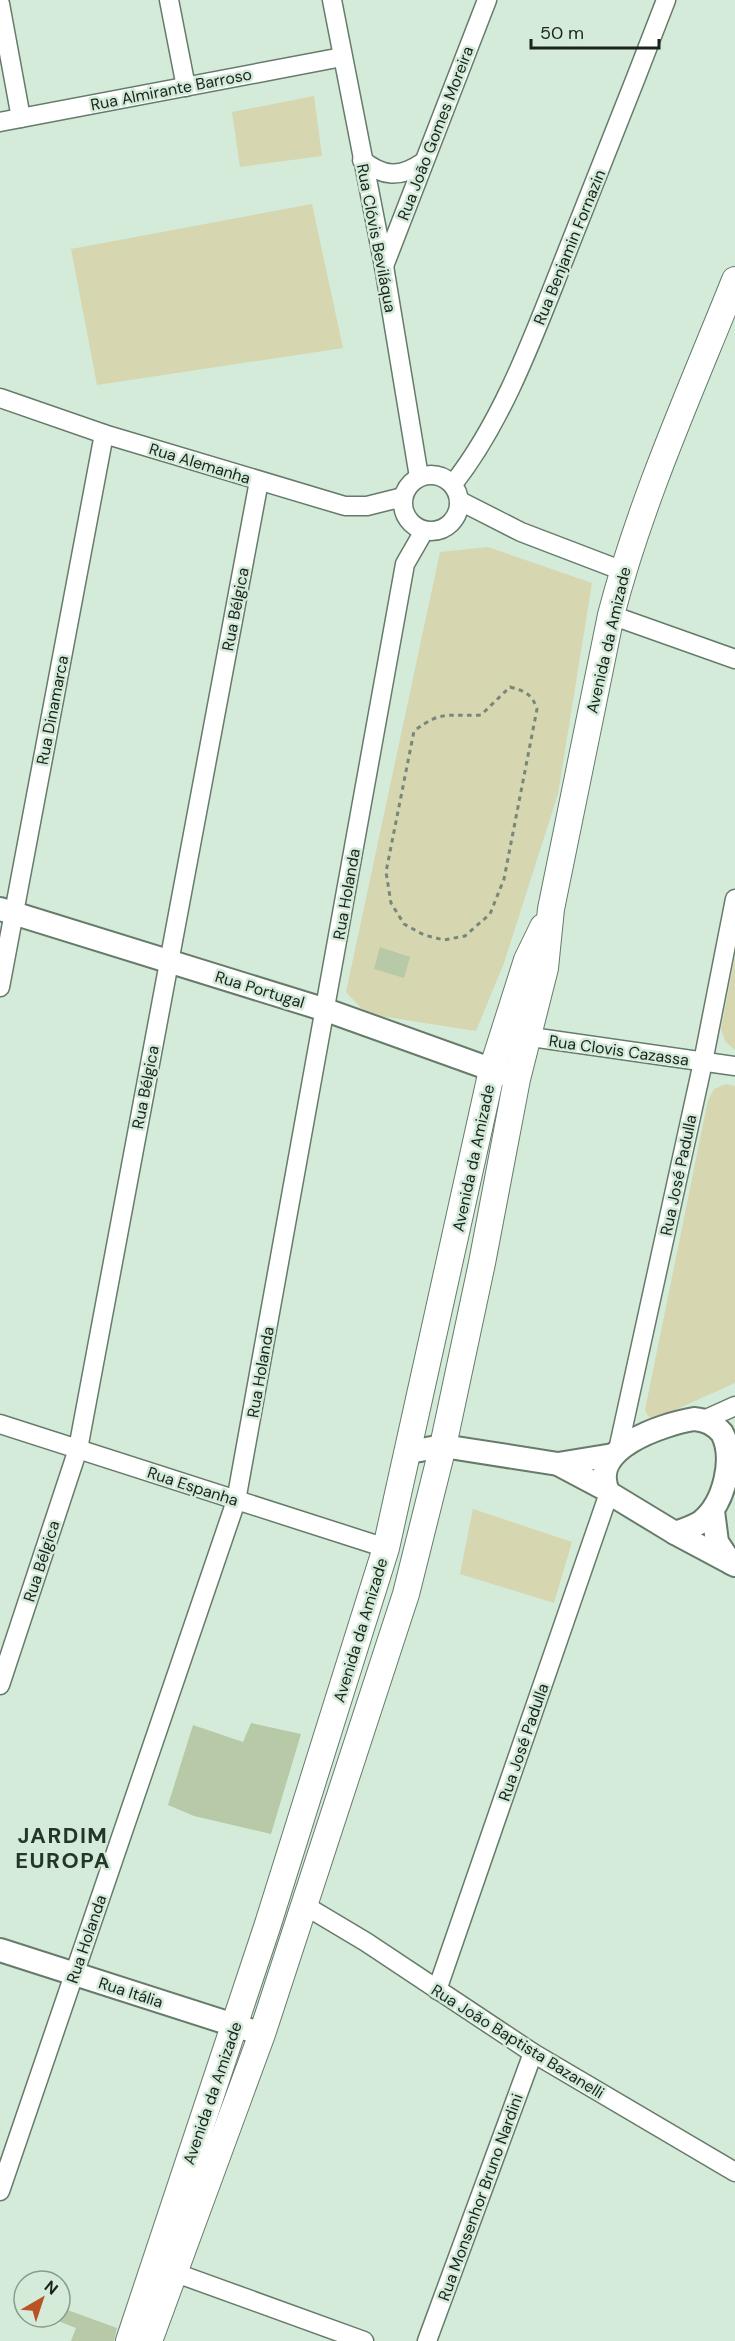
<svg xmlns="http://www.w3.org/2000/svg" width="735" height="2341" viewBox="0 0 735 2341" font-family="'DM Sans',sans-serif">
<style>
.green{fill:#d6d6b1}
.building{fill:#b7c9a6}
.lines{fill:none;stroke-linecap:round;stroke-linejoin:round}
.minor-casing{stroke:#667b6a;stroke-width:21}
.tertiary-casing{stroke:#667b6a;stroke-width:26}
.secondary-casing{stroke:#667b6a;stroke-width:28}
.path{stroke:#77887b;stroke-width:3;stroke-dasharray:4.5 4.5;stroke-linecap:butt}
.minor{stroke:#fff;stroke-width:18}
.tertiary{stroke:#fff;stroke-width:22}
.secondary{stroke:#fff;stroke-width:26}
.labels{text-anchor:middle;stroke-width:5;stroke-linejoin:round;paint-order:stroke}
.street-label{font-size:16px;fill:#1a231c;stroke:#d3ebd8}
.district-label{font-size:22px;font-weight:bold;letter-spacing:1.5px;fill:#233627;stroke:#d3ebd8}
</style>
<rect width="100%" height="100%" fill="#d3ebd8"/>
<g class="green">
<path d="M 314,96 L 322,156 L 240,167 L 232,112 Z"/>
<path d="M 312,204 L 343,348 L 97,385 L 71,249 Z"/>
<path d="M 488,547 L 592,583 L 558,794 L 504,963 L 476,1031 L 367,1014 L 346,992 L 440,552 Z"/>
<path d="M 735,957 L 735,1050 L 725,1041 L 721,1029 Z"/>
<path d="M 726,1084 L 735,1086 L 735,1383 L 655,1419 L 648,1416 L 645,1410 L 708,1100 L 714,1089 Z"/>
<path d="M 473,1509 L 572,1542 L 554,1603 L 460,1574 Z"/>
</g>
<g class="building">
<path d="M 380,947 L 410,957 L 404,978 L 374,969 Z"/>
<path d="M 251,1723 L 301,1734 L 271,1834 L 194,1816 L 168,1805 L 193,1725 L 243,1742 Z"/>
<path d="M 62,2308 L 117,2328 L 114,2341 L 71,2341 L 76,2328 L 58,2321 Z"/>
</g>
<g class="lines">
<g class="minor-casing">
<g id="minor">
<path d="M 169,0 L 186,87"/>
<path d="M 332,0 L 384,266 L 419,477"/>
<path d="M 0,4 L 21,118"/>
<path d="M 0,122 L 342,57"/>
<path d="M 362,160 C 383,177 400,178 422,163"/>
<path d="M 384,266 L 487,0"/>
<path d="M 0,398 L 104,434 L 345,506 L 367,506 L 403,497"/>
<circle cx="431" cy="503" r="28"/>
<path d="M 453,484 C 500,425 531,343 559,272 C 595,182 631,91 666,0"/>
<path d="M 460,501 L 521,532 L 623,571"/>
<path d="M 611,615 L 735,659"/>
<path d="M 0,987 L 104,434"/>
<path d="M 517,1035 L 735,1066"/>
<path d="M 704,1420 L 735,1406"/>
<path d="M 0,1424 L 386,1548"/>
<path d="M 618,1450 L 703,1062 L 735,899"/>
<path d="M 0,1685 L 78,1449 L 259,481"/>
<path d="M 304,1905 L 366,1942 L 533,2053 L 735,2172"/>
<path d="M 437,1990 L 609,1493"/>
<path d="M 0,2191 L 236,1501 L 405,564 L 424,531"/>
<path d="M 165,2269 L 364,2341"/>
<path d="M 427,2341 L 533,2053"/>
</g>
</g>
<g class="tertiary-casing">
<g id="tertiary">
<path d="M 0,909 L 326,1010 L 507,1075"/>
<path d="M 694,1419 C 706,1420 714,1424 722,1433 C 735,1458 725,1503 701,1522 C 693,1527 684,1530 675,1533 L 609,1493 C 585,1449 664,1424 694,1419 Z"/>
<path d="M 409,1452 L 443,1446 L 558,1464 L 607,1490"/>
<path d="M 558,1464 L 613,1455"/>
<path d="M 713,1511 L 717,1542 L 731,1563"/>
<path d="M 675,1533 L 735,1565"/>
<path d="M 0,1950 L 262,2034"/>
</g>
</g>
<g class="secondary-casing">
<g id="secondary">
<path d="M 129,2341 L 267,1927 L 386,1548 L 492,1070 L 527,960 L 543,927"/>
<path d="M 149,2341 L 262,2034 L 406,1594 L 443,1446 L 482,1263 L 517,1079 L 545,968 L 551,909 L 611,615 C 641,500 691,390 735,280"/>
</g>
</g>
<path class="path" d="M 510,687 C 525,691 532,694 537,709 L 504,879 L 490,914 L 465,936 L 444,940 L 424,935 L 404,924 L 391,903 L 386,872 L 414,731 C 443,709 448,717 481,715 Z"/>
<use href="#minor" class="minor"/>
<use href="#tertiary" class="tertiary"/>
<use href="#secondary" class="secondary"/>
</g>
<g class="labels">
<g class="street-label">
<text transform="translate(171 89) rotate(-11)" y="6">Rua Almirante Barroso</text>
<text transform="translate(435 133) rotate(-69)" y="6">Rua João Gomes Moreira</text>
<text transform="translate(377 238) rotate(79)" y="6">Rua Clóvis Beviláqua</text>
<text transform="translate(569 247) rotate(-68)" y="6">Rua Benjamin Fornazin</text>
<text transform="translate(200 463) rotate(17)" y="6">Rua Alemanha</text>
<text transform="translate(235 609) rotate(-79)" y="6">Rua Bélgica</text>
<text transform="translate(608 640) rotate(-77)" y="6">Avenida da Amizade</text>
<text transform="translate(52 710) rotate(-79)" y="6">Rua Dinamarca</text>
<text transform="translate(346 894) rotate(-80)" y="6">Rua Holanda</text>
<text transform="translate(260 989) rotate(17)" y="6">Rua Portugal</text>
<text transform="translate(619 1050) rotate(8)" y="6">Rua Clovis Cazassa</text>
<text transform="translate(145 1087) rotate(-79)" y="6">Rua Bélgica</text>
<text transform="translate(473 1158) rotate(-78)" y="6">Avenida da Amizade</text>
<text transform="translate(678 1175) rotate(-78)" y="6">Rua José Padulla</text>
<text transform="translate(260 1372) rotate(-80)" y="6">Rua Holanda</text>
<text transform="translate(193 1486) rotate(18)" y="6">Rua Espanha</text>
<text transform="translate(41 1561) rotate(-72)" y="6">Rua Bélgica</text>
<text transform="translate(360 1630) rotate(-73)" y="6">Avenida da Amizade</text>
<text transform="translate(523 1742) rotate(-71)" y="6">Rua José Padulla</text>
<text transform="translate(86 1939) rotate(-71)" y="6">Rua Holanda</text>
<text transform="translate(131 1992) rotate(18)" y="6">Rua Itália</text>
<text transform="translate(518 2041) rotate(32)" y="6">Rua João Baptista Bazanelli</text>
<text transform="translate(212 2093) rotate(-71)" y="6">Avenida da Amizade</text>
<text transform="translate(480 2197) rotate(-70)" y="6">Rua Monsenhor Bruno Nardini</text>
</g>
<g class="district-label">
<text x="63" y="1843">JARDIM<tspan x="63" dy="25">EUROPA</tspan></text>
</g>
</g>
<g transform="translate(42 2299) rotate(39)"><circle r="28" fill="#d3ebd8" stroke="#899b8d" stroke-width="1.5"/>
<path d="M0-4.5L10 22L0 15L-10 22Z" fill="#b95326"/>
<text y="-9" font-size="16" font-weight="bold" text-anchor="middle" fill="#1a231c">N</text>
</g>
<path d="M531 39v9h128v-9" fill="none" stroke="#1a231c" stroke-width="3"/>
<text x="540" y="39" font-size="18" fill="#1a231c" stroke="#d3ebd8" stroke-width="4.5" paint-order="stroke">50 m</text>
</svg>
